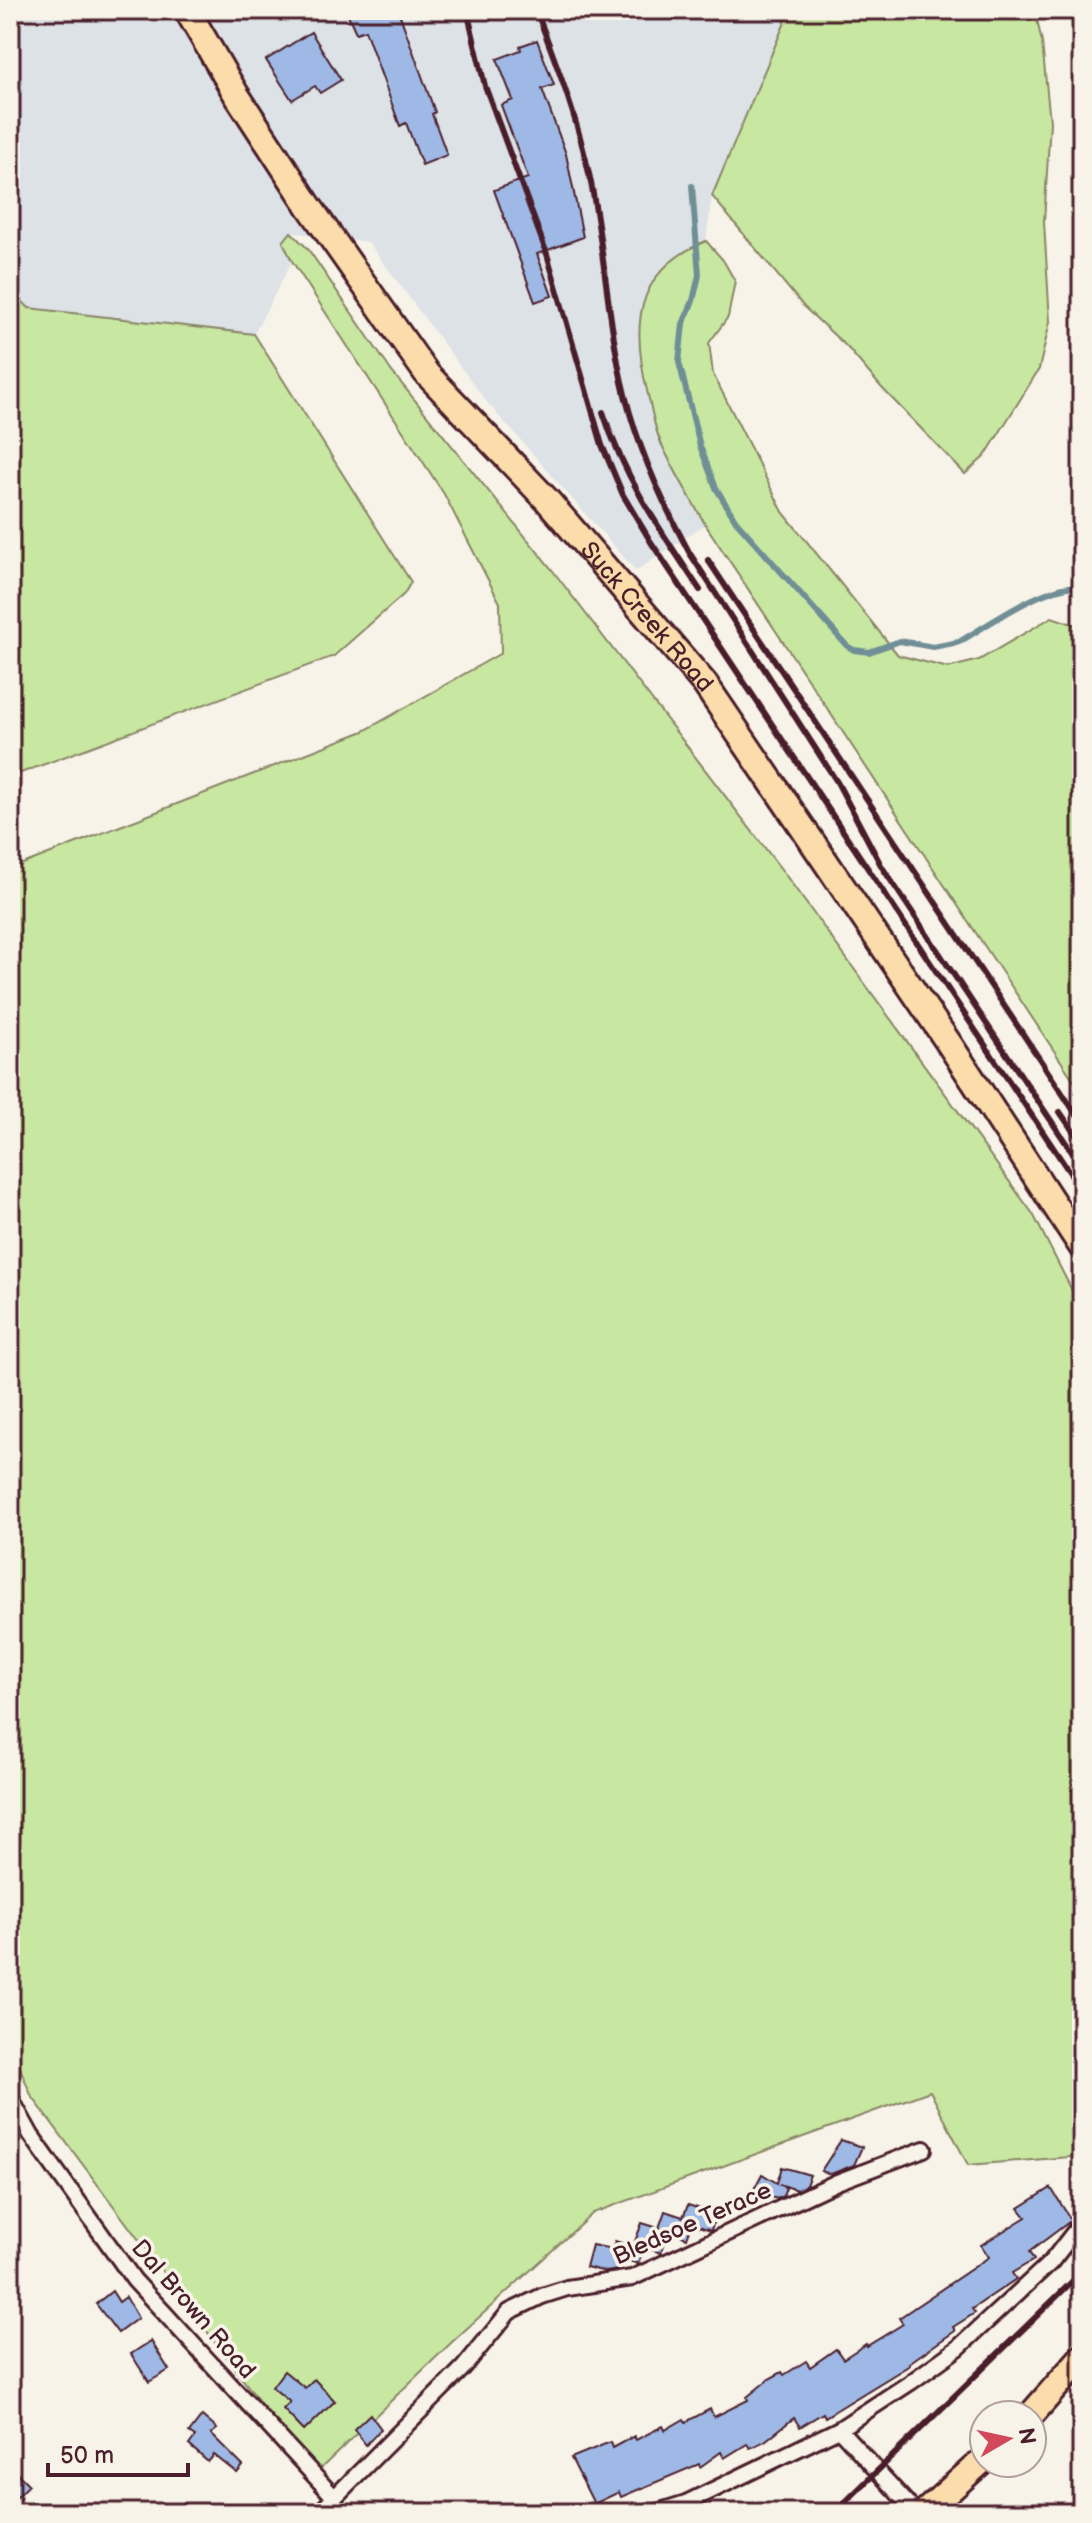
<svg xmlns="http://www.w3.org/2000/svg" width="1092" height="2523" viewBox="0 0 1092 2523" font-family="'Balsamiq Sans',sans-serif">
<style>
.built{fill:#dde2e7}
.green{fill:#c8e8a1;stroke:#898466;stroke-width:2}
.lines{fill:none;stroke-linecap:round;stroke-linejoin:round}
.stream{stroke:#6f8e96;stroke-width:6}
.building{fill:#9fb9e6;stroke:#4a1f2b;stroke-width:2}
.minor-casing{stroke:#4a1f2b;stroke-width:20}
.primary-casing{stroke:#4a1f2b;stroke-width:30}
.minor{stroke:#f7f3e8;stroke-width:14}
.primary{stroke:#fbddab;stroke-width:24}
.rail{stroke:#4a1f2b;stroke-width:6}
.labels{text-anchor:middle;stroke-width:7;stroke-linejoin:round;paint-order:stroke}
.street-label{font-size:24px;fill:#4a1f2b;stroke:#f7f3e8}
</style>
<rect width="100%" height="100%" fill="#f7f3e8"/>
<filter id="ink" filterUnits="userSpaceOnUse"><feTurbulence type="fractalNoise" baseFrequency=".0125" numOctaves="2"/><feDisplacementMap in="SourceGraphic" scale="16" xChannelSelector="R" yChannelSelector="G"/><feConvolveMatrix kernelMatrix="1 2 1 2 8 2 1 2 1" color-interpolation-filters="sRGB"/></filter>
<g filter="url(#ink)">
<path class="built" d="M 10,10 L 790,10 L 712,196 L 706,241 L 687,249 L 659,440 L 705,524 L 636,571 L 485,400 L 368,242 L 290,232 L 283,242 L 292,261 L 254,334 L 29,308 L 10,289 Z"/>
<g class="green">
<path d="M 790,10 L 1035,10 L 1042,43 L 1050,122 L 1044,222 L 1050,322 L 1039,369 L 985,456 L 965,474 L 881,387 L 847,347 L 804,307 L 712,196 Z"/>
<path d="M 291,232 L 308,249 L 392,372 L 550,567 L 784,873 L 1033,1214 L 1082,1310 L 1082,2156 L 968,2165 L 930,2091 L 593,2213 L 451,2343 L 314,2475 L 31,2095 L 10,2043 L 10,869 L 364,731 L 501,653 L 500,603 L 444,494 L 292,261 L 283,242 Z"/>
<path d="M 706,241 L 723,260 L 735,281 L 728,317 L 709,343 L 713,374 L 783,512 L 898,655 L 948,668 L 979,660 L 1052,617 L 1081,627 L 1082,1093 L 705,524 C 690,497 674,471 661,443 C 654,428 652,410 648,395 C 631,327 633,271 706,241 Z"/>
<path d="M 10,289 L 29,308 L 254,334 L 411,582 L 404,594 L 334,656 L 10,777 Z"/>
</g>
<g class="lines">
<path class="stream" d="M 692,186 L 699,275 L 693,301 L 683,324 L 679,362 L 700,446 L 716,488 L 736,521 L 847,646 L 854,650 L 869,652 L 900,641 L 933,647 L 959,642 C 990,624 1048,582 1082,587"/>
</g>
<g class="building">
<path d="M 346,10 L 398,10 L 435,112 L 432,114 L 447,155 L 422,165 L 406,123 L 400,126 L 365,30 L 356,33 Z"/>
<path d="M 311,32 L 341,80 L 320,93 L 315,86 L 292,100 L 266,60 Z"/>
<path d="M 537,40 L 554,85 L 542,89 L 566,154 L 583,237 L 537,254 L 552,296 L 535,302 L 494,190 L 528,178 L 501,105 L 513,100 L 497,59 L 521,50 L 520,46 Z"/>
<path d="M 841,2140 L 862,2147 L 854,2165 L 831,2174 L 821,2171 Z"/>
<path d="M 782,2167 L 810,2175 L 806,2185 L 797,2190 L 779,2184 L 786,2188 L 783,2196 L 777,2199 L 753,2191 L 762,2174 L 777,2183 Z"/>
<path d="M 1051,2188 L 1071,2220 L 1069,2222 L 1029,2252 L 1034,2260 L 1012,2273 L 1016,2279 L 972,2309 L 975,2313 L 953,2327 L 955,2331 L 909,2363 L 910,2365 L 825,2417 L 823,2413 L 800,2427 L 794,2418 L 765,2441 L 750,2448 L 747,2444 L 724,2458 L 721,2452 L 700,2467 L 699,2464 L 621,2497 L 619,2492 L 594,2504 L 571,2458 L 610,2442 L 612,2448 L 634,2436 L 636,2440 L 663,2426 L 665,2430 L 684,2419 L 686,2422 L 710,2409 L 714,2417 L 748,2400 L 747,2397 L 769,2379 L 782,2372 L 784,2375 L 806,2361 L 810,2367 L 836,2349 L 843,2359 L 866,2344 L 867,2346 L 903,2324 L 899,2318 L 989,2257 L 981,2245 L 1026,2217 L 1019,2208 Z"/>
<path d="M 688,2205 L 716,2214 L 711,2230 L 692,2224 L 687,2238 L 669,2231 L 661,2253 L 634,2244 L 642,2223 L 665,2230 L 659,2228 L 665,2211 L 683,2217 Z"/>
<path d="M 615,2241 L 643,2250 L 638,2264 L 621,2258 L 618,2270 L 606,2272 L 586,2267 L 592,2245 L 612,2249 Z"/>
<path d="M 112,2291 L 119,2302 L 126,2297 L 138,2318 L 118,2333 L 96,2304 Z"/>
<path d="M 151,2341 L 169,2370 L 149,2382 L 131,2354 Z"/>
<path d="M 284,2371 L 305,2388 L 314,2379 L 335,2401 L 304,2431 L 283,2409 L 290,2402 L 272,2387 Z"/>
<path d="M 370,2414 L 381,2429 L 366,2445 L 354,2429 Z"/>
<path d="M 202,2416 L 217,2429 L 211,2434 L 243,2466 L 237,2473 L 214,2455 L 208,2462 L 189,2445 L 195,2437 L 189,2433 Z"/>
<path d="M 10,2466 L 29,2485 L 10,2504 Z"/>
</g>
<g class="lines">
<g class="minor-casing">
<g id="minor">
<path d="M 10,2097 L 31,2135 L 134,2280 L 334,2497"/>
<path d="M 839,2429 L 916,2513"/>
<path d="M 319,2513 L 463,2368 L 509,2312 L 542,2296 L 567,2288 L 632,2278 L 837,2182 L 924,2149"/>
<path d="M 654,2513 L 686,2503 L 839,2429 L 911,2382 L 958,2348 L 1051,2262 L 1082,2222"/>
</g>
</g>
<g class="primary-casing">
<g id="primary">
<path id="s1" d="M 187,10 L 236,94 L 309,206 L 427,374 L 547,500 L 705,684 L 950,1045 L 1082,1247"/>
<path d="M 1031,2415 L 1082,2357"/>
<path d="M 924,2513 L 984,2459"/>
</g>
</g>
<use href="#minor" class="minor"/>
<use href="#primary" class="primary"/>
<g class="rail">
<path d="M 467,10 L 485,86 L 547,254 L 602,445 L 623,495 L 651,542 L 1082,1191"/>
<path d="M 536,10 C 557,65 578,120 590,178 C 604,246 607,315 622,382 C 635,442 660,498 689,552 L 837,782 L 882,867 L 1082,1167"/>
<path d="M 603,412 C 624,478 662,533 700,590"/>
<path d="M 708,560 L 1082,1123"/>
<path d="M 1060,1112 L 1082,1144"/>
<path d="M 834,2513 L 1082,2272"/>
</g>
</g>
</g>
<g class="labels">
<g class="street-label">
<text dy="8" stroke="none"><textPath href="#s1" startOffset="764">Suck Creek Road</textPath></text>
<text transform="translate(692 2223) rotate(-24)" y="8">Bledsoe Terace</text>
<text transform="translate(194 2309) rotate(49)" y="8">Dal Brown Road</text>
</g>
</g>
<rect width="1092" height="2523" fill="none" stroke="#f7f3e8" stroke-width="40"/>
<rect x="20" y="20" width="1052" height="2483" fill="none" stroke="#4a1f2b" stroke-width="3" filter="url(#ink)"/>
<g transform="translate(1008 2439) rotate(81)"><circle r="38" fill="#f7f3e8" stroke="#b29e9c" stroke-width="2"/>
<path d="M0-6L14 30L0 20L-14 30Z" fill="#d1495b"/>
<text y="-12" font-size="22" font-weight="bold" text-anchor="middle" fill="#4a1f2b">N</text>
</g>
<path d="M48 2463v12h140v-12" fill="none" stroke="#4a1f2b" stroke-width="4"/>
<text x="60" y="2463" font-size="24" fill="#4a1f2b" stroke="#f7f3e8" stroke-width="6" paint-order="stroke">50 m</text>
</svg>
